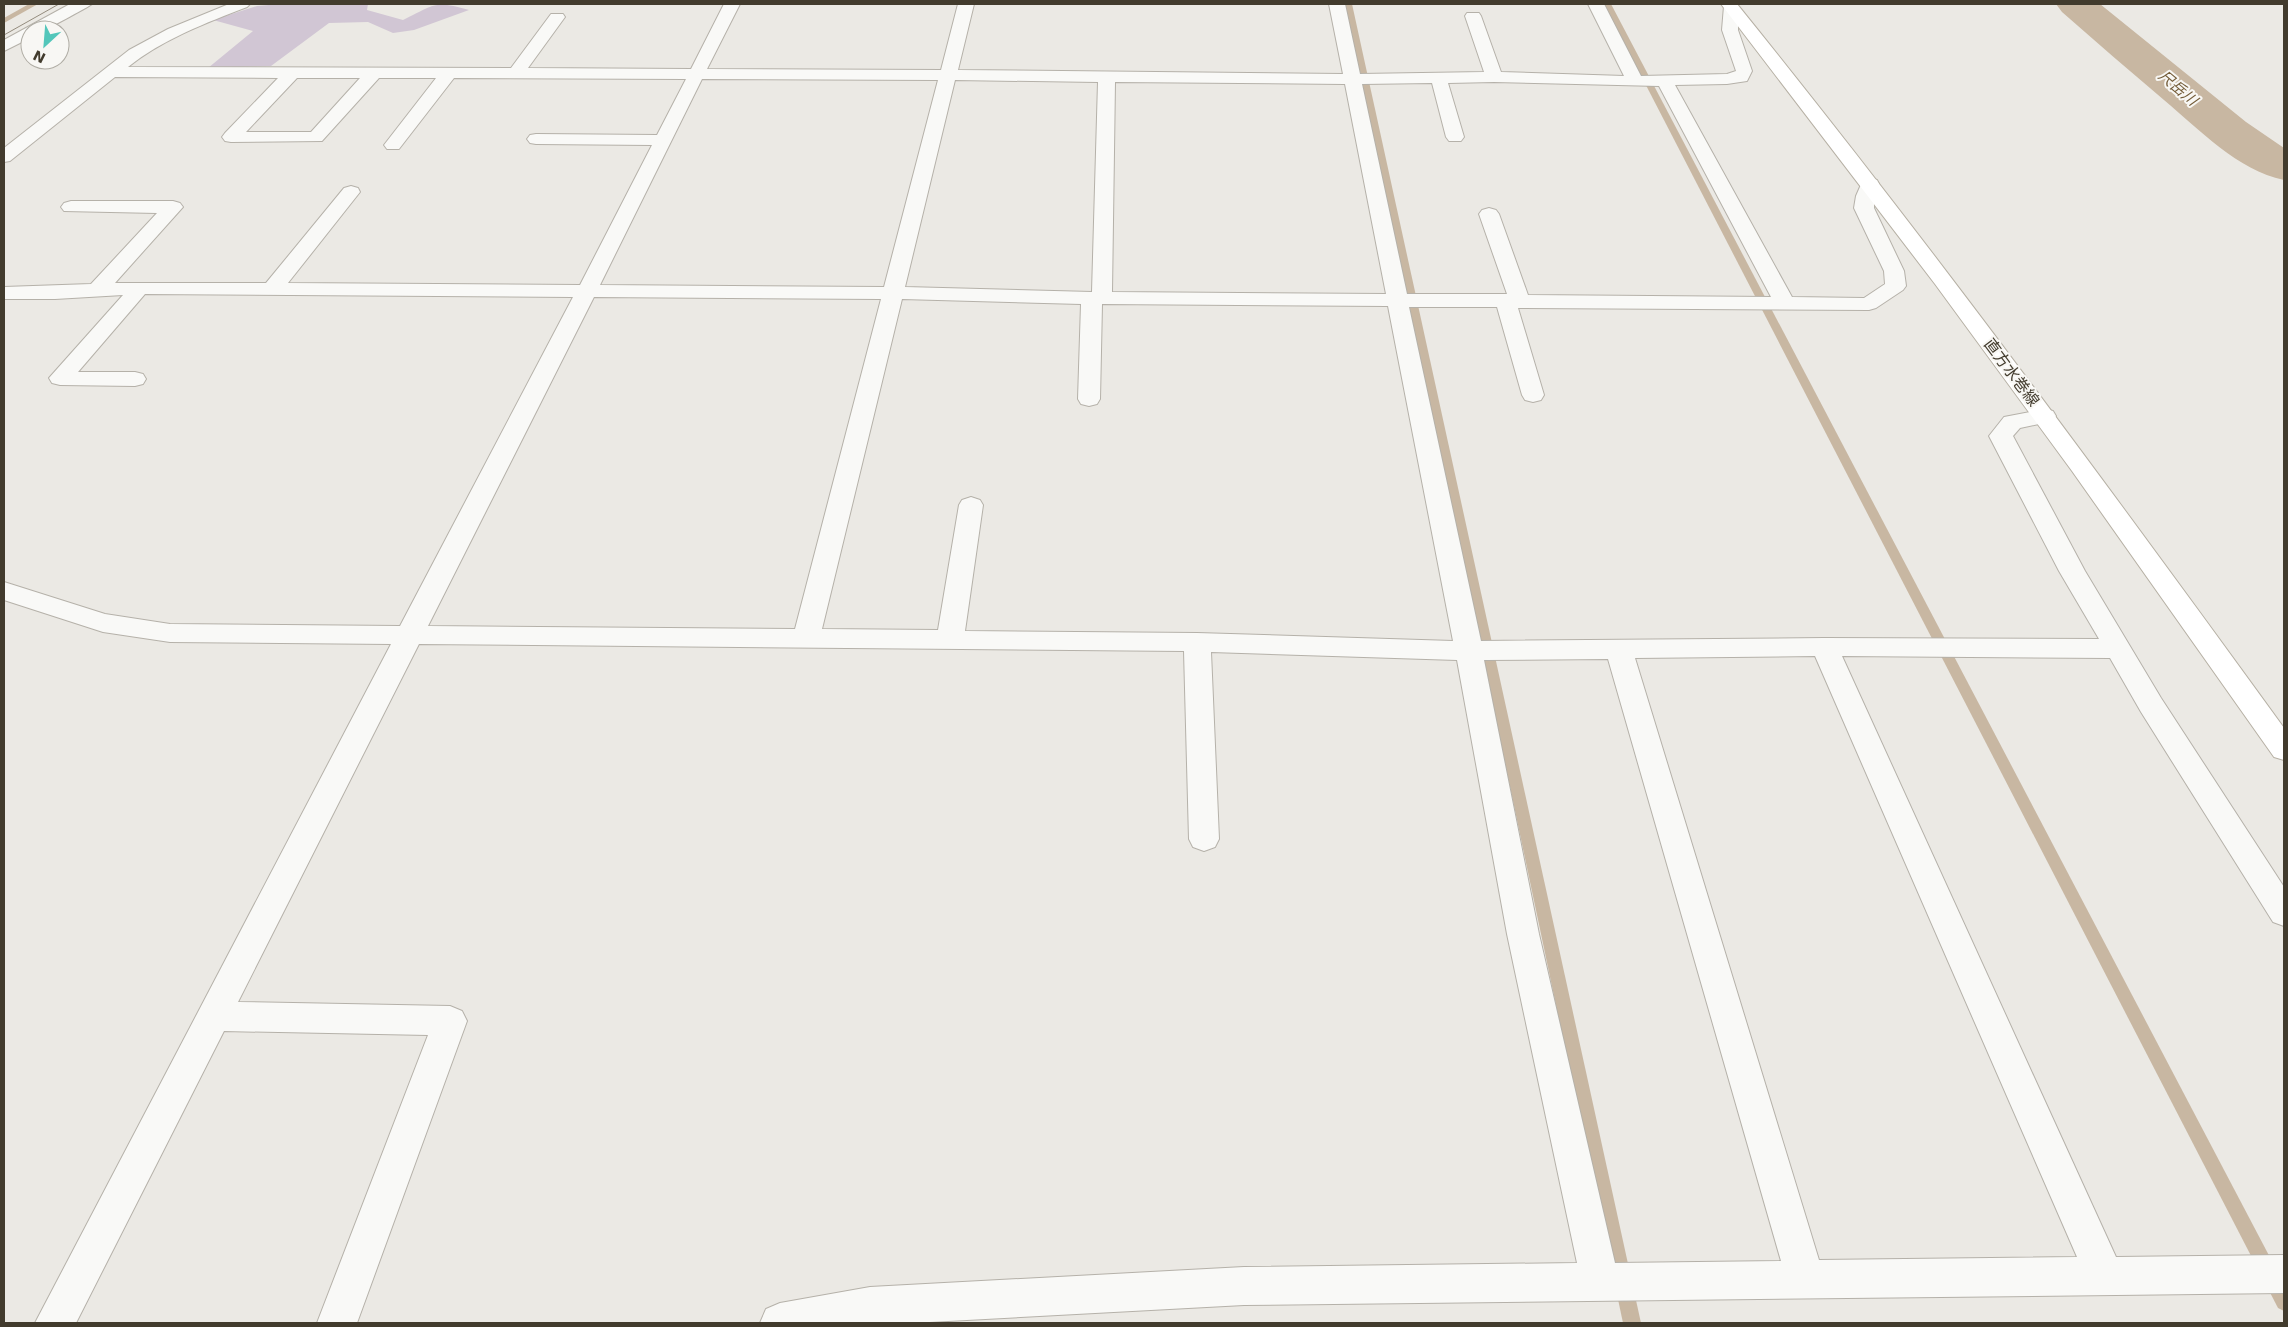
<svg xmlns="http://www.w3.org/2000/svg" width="2288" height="1327" viewBox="0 0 2288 1327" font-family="'DejaVu Sans','Noto Sans JP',sans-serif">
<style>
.green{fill:#d1c6d4}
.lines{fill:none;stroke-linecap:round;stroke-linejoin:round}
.stream{fill:#c8b7a2;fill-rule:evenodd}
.river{fill:#c8b7a2;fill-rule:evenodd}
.minor-casing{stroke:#b5b1a9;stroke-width:2}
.major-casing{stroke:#b6b0a4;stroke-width:2}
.minor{fill:#f9f9f7;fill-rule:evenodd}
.major{fill:#fff;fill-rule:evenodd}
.tram{stroke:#948c7e;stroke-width:1}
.labels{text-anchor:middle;stroke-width:4;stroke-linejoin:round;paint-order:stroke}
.far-water-label{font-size:15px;font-style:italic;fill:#745c39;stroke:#f8f7f4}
.street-label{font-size:16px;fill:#423b2d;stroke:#f8f7f4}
</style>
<rect width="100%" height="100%" fill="#ebe9e4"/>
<path class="green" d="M 280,4 L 368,4 L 367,10 L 403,20 C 434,5 434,0 469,10 L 414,30 L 393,33 L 368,22 L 329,23 L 271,66 L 208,68 L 253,31 L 213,20 L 257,6 Z"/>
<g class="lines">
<g class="stream">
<path d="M 29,4 L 38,4 L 4,23 L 4,18 Z"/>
<path d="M 1345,4 L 1352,4 L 1641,1323 L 1623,1323 Z"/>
<path d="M 1604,4 L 1611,4 L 2284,1284 L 2284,1311 L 2278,1308 Z"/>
</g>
<path class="river" d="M 2056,4 L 2100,4 L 2246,122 L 2284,148 L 2284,180 C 2237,170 2200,130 2164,100 C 2130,71 2096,42 2062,12 Z"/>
<g class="minor-casing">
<g id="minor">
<path d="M 70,4 L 92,4 C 90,6 51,27 46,29 C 41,31 35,30 30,30 L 30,38 L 4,51 L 4,40 Z"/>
<path d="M 229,4 L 250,4 L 247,7 C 206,23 163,39 128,67 L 511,68 L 551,14 L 563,14 L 565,17 L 528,68 L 691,69 L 724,4 L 740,4 L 707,69 L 941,70 L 958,4 L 974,4 L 958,70 L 1343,74 L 1329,4 L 1345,4 L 1360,74 L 1484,72 L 1465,16 L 1467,13 L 1479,13 L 1481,16 L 1501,72 L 1624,76 L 1588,4 L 1604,4 L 1641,76 L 1727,74 L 1736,71 L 1722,30 L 1724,6 L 1726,4 L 1738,4 L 1738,30 L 1752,71 L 1747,81 L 1727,84 L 1675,85 L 1792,297 L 1864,298 L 1885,284 L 1884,271 L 1854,208 L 1856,196 L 1863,180 L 1870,178 L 1877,180 L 1879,184 L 1874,196 L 1874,208 L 1904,271 L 1906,286 L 1903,290 L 1876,308 L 1869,310 L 1518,308 L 1544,395 L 1541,400 L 1533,402 L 1525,400 L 1522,395 L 1497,307 L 1409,307 L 1481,641 L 1824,638 L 2099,639 L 2059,571 L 1989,436 L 2004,417 L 2045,409 L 2053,411 L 2056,416 L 2053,421 L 2020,428 L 2013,436 L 2085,571 L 2161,698 L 2284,887 L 2284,926 L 2273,922 L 2141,712 L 2110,658 L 1842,656 L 2116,1257 L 2284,1255 L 2284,1293 L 1244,1305 L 911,1323 L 760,1323 L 766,1309 L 780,1303 L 870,1287 L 1244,1267 L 1577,1263 L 1507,934 L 1457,660 L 1211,652 L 1219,839 L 1215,847 L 1204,851 L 1193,847 L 1189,839 L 1184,651 L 419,644 L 238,1002 L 450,1006 L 462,1011 L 467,1021 L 357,1323 L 317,1323 L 428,1035 L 224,1031 L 76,1323 L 35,1323 L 391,644 L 170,642 L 103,632 L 4,600 L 4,582 L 105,614 L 170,624 L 400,626 L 573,297 L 145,294 L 78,372 L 135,372 L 143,374 L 146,379 L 143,384 L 135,386 L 60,385 L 52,383 L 49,378 L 123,295 L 55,299 L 4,299 L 4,287 L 91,284 L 157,213 L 64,211 L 61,207 L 64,203 L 71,201 L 173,201 L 180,203 L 183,207 L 115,283 L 266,283 L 344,188 L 351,186 L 358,188 L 360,192 L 288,283 L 580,285 L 652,145 L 536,144 L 530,143 L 527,139 L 530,135 L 536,134 L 657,135 L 686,79 L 454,78 L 399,149 L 387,149 L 384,145 L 436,78 L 379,78 L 322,141 L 231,142 L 225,141 L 222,137 L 225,133 L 278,78 L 115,77 L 10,161 L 4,162 L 4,148 L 129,50 L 168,29 ZM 297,78 L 360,78 L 311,132 L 246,132 ZM 702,79 L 938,80 L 884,287 L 600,285 ZM 955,80 L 1098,82 L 1092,292 L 905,287 ZM 1115,82 L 1345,84 L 1386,294 L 1112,292 ZM 1494,82 L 1659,86 L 1771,297 L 1528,295 L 1499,214 L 1496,210 L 1489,208 L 1482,210 L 1479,214 L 1507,294 L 1407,294 L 1362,84 L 1432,83 L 1446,137 L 1449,141 L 1461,141 L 1464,137 L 1448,83 ZM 594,297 L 881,299 L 795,629 L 428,626 ZM 902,299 L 1081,304 L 1078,399 L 1081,404 L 1089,406 L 1097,404 L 1100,399 L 1102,304 L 1388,306 L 1453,641 L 1197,633 L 965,631 L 983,505 L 980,500 L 971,497 L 962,500 L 959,505 L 938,630 L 822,629 ZM 1815,656 L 2077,1257 L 1819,1260 L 1635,658 ZM 1608,659 L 1781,1261 L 1615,1263 L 1539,934 L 1484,660 Z"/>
</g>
</g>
<g class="major-casing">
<path id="major" d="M 1721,4 L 1737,4 C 1927,239 2106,483 2284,728 L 2284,760 L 2274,757 L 2072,471 L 1935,284 Z"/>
</g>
<use href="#minor" class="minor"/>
<use href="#major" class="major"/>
<path class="tram" d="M 4,35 L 59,4"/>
</g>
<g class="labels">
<g class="far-water-label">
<text transform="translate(2178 88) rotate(40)" y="5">尺岳川</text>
</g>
<g class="street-label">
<text transform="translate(2012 372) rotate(53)" y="6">直方水巻線</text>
</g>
</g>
<rect width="2288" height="1327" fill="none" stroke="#423b2d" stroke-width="10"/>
<g transform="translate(45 45) rotate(206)"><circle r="24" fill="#f8f7f4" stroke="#afaca4"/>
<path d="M0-4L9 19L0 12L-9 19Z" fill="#53c6ba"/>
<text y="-8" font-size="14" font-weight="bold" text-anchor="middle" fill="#423b2d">N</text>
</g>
</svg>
